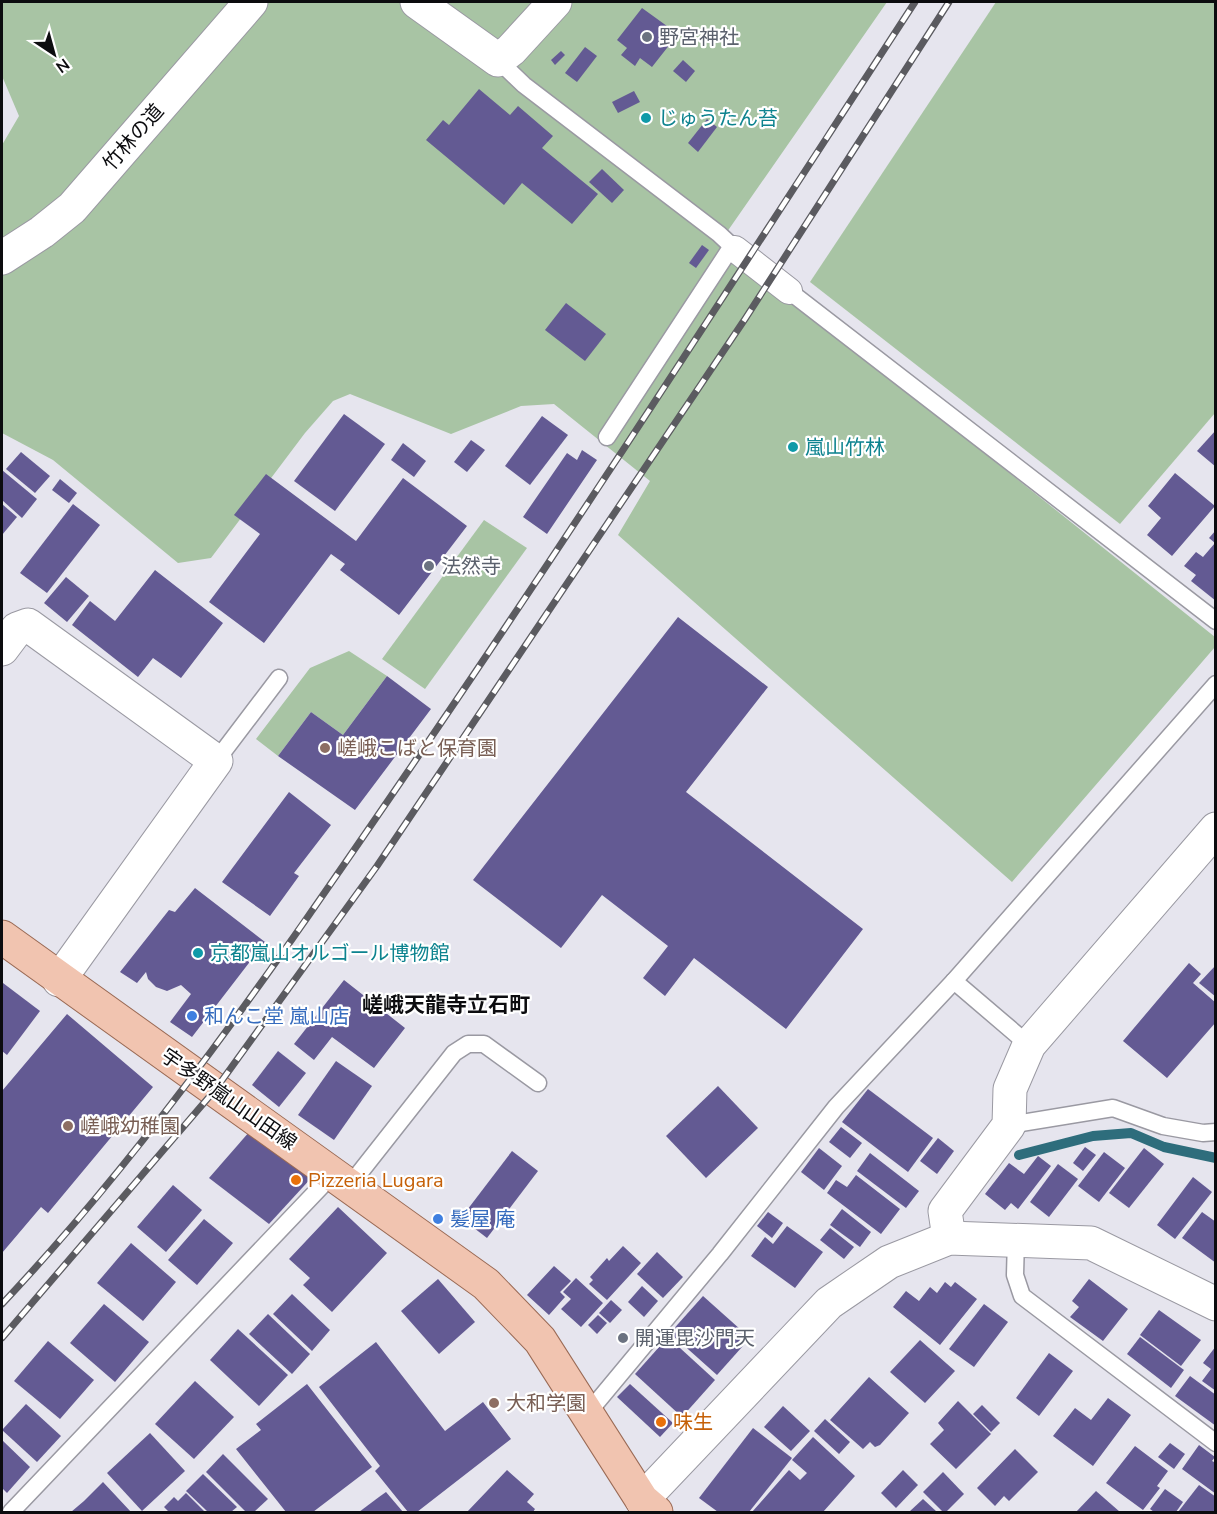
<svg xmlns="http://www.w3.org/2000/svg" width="1217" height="1514" viewBox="0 0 1217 1514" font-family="'Nunito Sans','Noto Sans JP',sans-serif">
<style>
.green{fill:#a8c4a4}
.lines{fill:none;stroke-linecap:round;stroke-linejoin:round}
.stream{stroke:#2e6d7c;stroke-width:10}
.building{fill:#635a93}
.service-casing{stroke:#9a99a2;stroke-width:19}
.pedestrian-casing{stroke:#9a99a2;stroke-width:28}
.minor-casing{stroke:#9a99a2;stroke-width:35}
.primary-casing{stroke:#9a6a55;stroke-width:35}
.service{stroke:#fff;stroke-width:16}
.pedestrian{stroke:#fff;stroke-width:26}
.minor{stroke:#fff;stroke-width:33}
.primary{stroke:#f1c4b0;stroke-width:33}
.rail-casing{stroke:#5b5b60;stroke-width:7}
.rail{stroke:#fff;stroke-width:4.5;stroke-dasharray:14;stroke-linecap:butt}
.worship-dot{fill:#6b7280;stroke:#fff;stroke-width:2}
.culture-dot{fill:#0f9aa8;stroke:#fff;stroke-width:2}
.education-dot{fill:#8d6e63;stroke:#fff;stroke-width:2}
.shop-dot{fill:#3f7fe0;stroke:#fff;stroke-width:2}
.food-dot{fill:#e8710a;stroke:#fff;stroke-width:2}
.labels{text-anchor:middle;stroke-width:4.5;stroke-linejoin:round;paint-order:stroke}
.worship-label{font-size:20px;fill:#5b616d;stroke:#fff;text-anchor:start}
.culture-label{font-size:20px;fill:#0d838f;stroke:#fff;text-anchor:start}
.street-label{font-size:20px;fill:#0c0c0f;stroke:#fff}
.education-label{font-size:20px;fill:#785e54;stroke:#fff;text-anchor:start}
.shop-label{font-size:20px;fill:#366cbe;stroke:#fff;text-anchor:start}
.food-label{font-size:20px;fill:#c56008;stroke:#fff;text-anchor:start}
.neighbourhood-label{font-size:21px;font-weight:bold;fill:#0c0c0f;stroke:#fff}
</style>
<rect width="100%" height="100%" fill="#e6e5ee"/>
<g class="green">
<path d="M 2,2 L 887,2 L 720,242 L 1215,637 L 1215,647 L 1012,882 L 618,535 L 650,481 L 554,404 L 521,406 L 451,434 L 350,394 L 333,401 L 305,433 L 211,558 L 178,563 L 53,460 L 2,433 L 2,145 L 19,116 L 2,76 Z"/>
<path d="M 996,2 L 1215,2 L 1215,413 L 1120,524 L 810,282 Z"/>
<path d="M 484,520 L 527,548 L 425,689 L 382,659 Z"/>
<path d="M 349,651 L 387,676 L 343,735 L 311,712 L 278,756 L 256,739 L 310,668 Z"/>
</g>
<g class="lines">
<path class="stream" d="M 1019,1155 L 1093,1136 L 1131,1133 L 1164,1147 L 1216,1158"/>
</g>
<g class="building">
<path d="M 642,8 L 678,34 L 652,67 L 640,58 L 635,66 L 621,55 L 627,48 L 617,40 Z"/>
<path d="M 585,47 L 597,56 L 577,82 L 565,73 Z"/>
<path d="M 561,51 L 565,55 L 555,65 L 551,60 Z"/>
<path d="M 683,60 L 695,71 L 686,82 L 673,71 Z"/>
<path d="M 479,89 L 510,115 L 518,106 L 553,136 L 542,148 L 598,194 L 572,224 L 522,183 L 504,205 L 426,140 L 443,120 L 449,125 Z"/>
<path d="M 634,91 L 640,102 L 618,113 L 612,102 Z"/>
<path d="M 707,119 L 717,127 L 698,152 L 688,143 Z"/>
<path d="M 602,169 L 624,190 L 612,203 L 589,182 Z"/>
<path d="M 702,245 L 709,250 L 696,268 L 689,263 Z"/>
<path d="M 566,303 L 606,334 L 585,361 L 545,330 Z"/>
<path d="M 344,414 L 385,444 L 335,511 L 294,481 Z"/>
<path d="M 542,416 L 568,435 L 530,485 L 505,466 Z"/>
<path d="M 1216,430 L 1216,467 L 1197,451 Z"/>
<path d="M 471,440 L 485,450 L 467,472 L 454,462 Z"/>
<path d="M 403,443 L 426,461 L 414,477 L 391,460 Z"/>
<path d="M 582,450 L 597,460 L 547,534 L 523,517 L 567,453 L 577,460 Z"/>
<path d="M 21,452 L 50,476 L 35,493 L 6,469 Z"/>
<path d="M 2,470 L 37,499 L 22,518 L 2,500 Z"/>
<path d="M 1175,473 L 1215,506 L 1172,556 L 1147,535 L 1161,518 L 1148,506 Z"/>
<path d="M 266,474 L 356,541 L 403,478 L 467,526 L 399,615 L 340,570 L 345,564 L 331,554 L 264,643 L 209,602 L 260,534 L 234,515 Z"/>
<path d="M 60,479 L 77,493 L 69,503 L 52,490 Z"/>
<path d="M 2,504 L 17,517 L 2,535 Z"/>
<path d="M 73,504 L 100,525 L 47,593 L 20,573 Z"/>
<path d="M 1216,530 L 1216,601 L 1191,581 L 1196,575 L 1184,566 L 1196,552 L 1203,557 L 1215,543 L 1209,538 Z"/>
<path d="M 155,570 L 223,623 L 181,678 L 153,658 L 138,677 L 72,625 L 90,601 L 115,621 Z"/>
<path d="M 66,577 L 89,596 L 67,622 L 44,603 Z"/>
<path d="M 678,617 L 768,687 L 686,792 L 863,929 L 786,1029 L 694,958 L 665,996 L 643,978 L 668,946 L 602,895 L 561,948 L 473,880 Z"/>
<path d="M 387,676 L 431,709 L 355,810 L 278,756 L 311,712 L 343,735 Z"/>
<path d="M 289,792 L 331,825 L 294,873 L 299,876 L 270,916 L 222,882 Z"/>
<path d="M 195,888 L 265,942 L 192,1037 L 170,1022 L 191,994 L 181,985 L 167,991 L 156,987 L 148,979 L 146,972 L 137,983 L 120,972 L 169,910 L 175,912 Z"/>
<path d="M 1189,963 L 1201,974 L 1193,983 L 1216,1003 L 1216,1022 L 1167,1078 L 1123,1041 Z"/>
<path d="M 1216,965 L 1216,997 L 1199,983 Z"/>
<path d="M 344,980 L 405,1028 L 374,1068 L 332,1037 L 314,1060 L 294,1044 Z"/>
<path d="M 3,983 L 40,1011 L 7,1055 L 2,1051 Z"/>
<path d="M 67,1014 L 153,1087 L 48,1213 L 41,1207 L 2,1253 L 2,1091 Z"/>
<path d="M 278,1051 L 306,1073 L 279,1107 L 252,1085 Z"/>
<path d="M 336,1061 L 372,1086 L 334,1140 L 298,1115 Z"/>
<path d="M 718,1086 L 758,1128 L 706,1178 L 666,1136 Z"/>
<path d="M 868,1089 L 933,1138 L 908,1172 L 842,1122 Z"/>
<path d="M 841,1127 L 862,1143 L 850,1158 L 829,1142 Z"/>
<path d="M 250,1131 L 314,1175 L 269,1224 L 209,1178 Z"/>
<path d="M 938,1138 L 954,1151 L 937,1174 L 920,1161 Z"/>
<path d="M 1085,1147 L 1096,1155 L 1083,1171 L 1073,1163 Z"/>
<path d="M 819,1148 L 842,1166 L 824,1190 L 801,1172 Z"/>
<path d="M 1144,1148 L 1164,1164 L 1129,1208 L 1109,1193 Z"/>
<path d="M 512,1151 L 538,1171 L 487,1238 L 461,1218 Z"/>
<path d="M 1104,1152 L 1125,1168 L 1099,1202 L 1078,1186 Z"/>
<path d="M 870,1153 L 919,1191 L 906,1208 L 857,1171 Z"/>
<path d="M 1038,1156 L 1051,1166 L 1018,1209 L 1011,1203 L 1005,1210 L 985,1194 L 1009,1163 L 1024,1174 Z"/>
<path d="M 1058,1164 L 1078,1179 L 1049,1217 L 1030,1202 Z"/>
<path d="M 856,1175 L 900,1209 L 881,1234 L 827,1193 L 836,1180 L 847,1187 Z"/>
<path d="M 1193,1177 L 1212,1192 L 1175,1239 L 1157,1225 Z"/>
<path d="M 173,1185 L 202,1210 L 166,1252 L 137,1227 Z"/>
<path d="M 338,1207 L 387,1253 L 332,1312 L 303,1285 L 310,1278 L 289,1259 Z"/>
<path d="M 842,1209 L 871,1232 L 860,1247 L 830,1225 Z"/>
<path d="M 768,1212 L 783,1223 L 772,1238 L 757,1226 Z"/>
<path d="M 1202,1212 L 1216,1222 L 1216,1263 L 1182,1238 Z"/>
<path d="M 204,1219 L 233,1243 L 197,1285 L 168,1260 Z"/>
<path d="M 787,1226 L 823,1252 L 795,1288 L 751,1256 L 765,1237 L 773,1244 Z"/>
<path d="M 830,1228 L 854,1247 L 844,1259 L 820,1240 Z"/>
<path d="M 131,1243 L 176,1282 L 143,1321 L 97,1283 Z"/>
<path d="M 623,1246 L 641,1263 L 607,1300 L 589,1284 L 593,1280 L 590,1277 L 607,1258 L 609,1261 Z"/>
<path d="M 657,1252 L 683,1277 L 663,1298 L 637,1274 Z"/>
<path d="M 554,1266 L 571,1281 L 560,1292 L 565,1297 L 549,1315 L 527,1295 Z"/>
<path d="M 576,1278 L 603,1303 L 581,1327 L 561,1309 L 571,1299 L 563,1292 Z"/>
<path d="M 438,1279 L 475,1322 L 439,1354 L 401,1311 Z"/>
<path d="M 1089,1279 L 1128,1309 L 1103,1341 L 1070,1317 L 1079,1307 L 1072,1301 Z"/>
<path d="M 945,1282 L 951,1287 L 955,1282 L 977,1299 L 940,1345 L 893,1307 L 906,1291 L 919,1301 L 930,1287 L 937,1293 Z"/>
<path d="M 642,1286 L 658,1301 L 644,1317 L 628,1302 Z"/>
<path d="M 292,1294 L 330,1330 L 312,1351 L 273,1314 Z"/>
<path d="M 703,1296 L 750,1338 L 717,1375 L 670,1333 Z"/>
<path d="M 611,1300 L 622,1310 L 610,1323 L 599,1313 Z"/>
<path d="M 104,1304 L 149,1342 L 115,1382 L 70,1343 Z"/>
<path d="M 984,1304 L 1008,1322 L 974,1367 L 949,1349 Z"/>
<path d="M 1159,1310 L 1201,1340 L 1181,1366 L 1140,1335 Z"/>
<path d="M 268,1314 L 310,1354 L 292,1374 L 249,1334 Z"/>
<path d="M 598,1315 L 607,1323 L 597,1334 L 588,1325 Z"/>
<path d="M 238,1329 L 288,1375 L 259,1406 L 210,1360 Z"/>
<path d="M 668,1337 L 715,1380 L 682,1417 L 635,1374 Z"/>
<path d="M 1140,1337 L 1184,1370 L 1171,1388 L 1127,1354 Z"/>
<path d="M 920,1340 L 955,1371 L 925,1403 L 890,1372 Z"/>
<path d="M 48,1341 L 94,1380 L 60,1419 L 14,1381 Z"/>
<path d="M 376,1342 L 445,1431 L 483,1402 L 511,1439 L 417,1512 L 408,1512 L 375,1471 L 380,1466 L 319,1387 Z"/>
<path d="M 1216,1346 L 1216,1391 L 1202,1381 L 1211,1369 L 1203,1363 Z"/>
<path d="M 1049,1353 L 1073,1371 L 1039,1416 L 1016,1398 Z"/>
<path d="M 1190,1376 L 1216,1395 L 1216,1426 L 1175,1396 Z"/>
<path d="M 869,1377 L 909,1413 L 880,1445 L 875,1447 L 870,1442 L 863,1449 L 830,1420 Z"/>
<path d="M 195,1381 L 234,1417 L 194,1459 L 155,1424 Z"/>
<path d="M 307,1384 L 372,1467 L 313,1512 L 286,1512 L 236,1449 L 261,1430 L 256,1424 Z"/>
<path d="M 630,1384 L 673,1423 L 660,1437 L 617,1397 Z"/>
<path d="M 1108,1398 L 1131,1415 L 1093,1466 L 1053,1436 L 1075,1408 L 1091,1420 Z"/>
<path d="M 958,1401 L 991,1434 L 956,1469 L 930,1444 L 944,1430 L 938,1423 Z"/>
<path d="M 26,1404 L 61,1436 L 37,1462 L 2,1430 Z"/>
<path d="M 982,1405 L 1000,1423 L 991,1432 L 973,1414 Z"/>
<path d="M 783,1406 L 810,1431 L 791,1451 L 764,1427 Z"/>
<path d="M 825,1419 L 850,1442 L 839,1454 L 814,1431 Z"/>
<path d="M 753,1428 L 792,1458 L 749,1512 L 718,1512 L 699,1498 Z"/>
<path d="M 150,1433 L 185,1471 L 142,1511 L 107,1473 Z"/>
<path d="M 813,1437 L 855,1476 L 823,1512 L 752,1512 L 789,1470 L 800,1480 L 807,1473 L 792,1460 Z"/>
<path d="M 2,1440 L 30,1467 L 7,1493 L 2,1488 Z"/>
<path d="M 1170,1443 L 1185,1454 L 1174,1469 L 1158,1457 Z"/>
<path d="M 1199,1445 L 1215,1457 L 1212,1461 L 1216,1463 L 1216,1494 L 1182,1469 Z"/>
<path d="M 1135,1446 L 1168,1471 L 1157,1486 L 1160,1488 L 1143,1510 L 1106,1483 Z"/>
<path d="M 1015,1449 L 1038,1472 L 1009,1501 L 1004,1496 L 995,1506 L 977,1488 Z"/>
<path d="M 223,1454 L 268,1499 L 254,1512 L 246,1512 L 206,1472 Z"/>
<path d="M 507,1470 L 534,1494 L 527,1502 L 535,1509 L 533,1512 L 467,1512 Z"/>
<path d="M 903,1470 L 918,1485 L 896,1508 L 881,1493 Z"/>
<path d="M 943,1472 L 964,1494 L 946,1512 L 943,1512 L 923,1492 Z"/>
<path d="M 203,1474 L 237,1507 L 231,1512 L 208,1512 L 186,1491 Z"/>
<path d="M 103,1482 L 131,1512 L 71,1512 L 84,1501 Z"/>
<path d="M 1199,1485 L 1216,1497 L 1216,1512 L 1178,1512 Z"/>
<path d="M 1165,1489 L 1183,1502 L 1176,1512 L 1154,1512 L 1150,1509 Z"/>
<path d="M 1096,1491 L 1120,1512 L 1076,1512 Z"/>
<path d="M 386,1492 L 403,1512 L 359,1512 L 379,1497 Z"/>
<path d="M 186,1493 L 205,1512 L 169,1512 L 164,1507 L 174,1497 L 178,1501 Z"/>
<path d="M 923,1499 L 937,1512 L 909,1512 Z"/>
</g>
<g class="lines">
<g class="service-casing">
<g id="service">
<path d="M 498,60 L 524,85 L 719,234 L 735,249"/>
<path d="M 789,291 L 1216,621"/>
<path d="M 607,437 L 732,246"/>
<path d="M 216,761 L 279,678"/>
<path d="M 954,981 L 1029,1045"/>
<path d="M 1009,1125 L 1113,1108 L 1163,1126 L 1203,1133 L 1216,1132"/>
<path d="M 350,1185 L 454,1053 L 468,1044 L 484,1044 L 538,1083"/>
<path d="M 1016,1239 L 1015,1275 L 1022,1296 L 1216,1443"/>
<path d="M 587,1414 L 720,1254 L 836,1107 L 954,981 L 1216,684"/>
<path d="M 11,1512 L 334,1173"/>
</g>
</g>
<g class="pedestrian-casing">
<path id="pedestrian" d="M 735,249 L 789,291"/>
</g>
<g class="minor-casing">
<g id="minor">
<path d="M 417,2 L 498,60 L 511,50 L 555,2"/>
<path d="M 2,258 L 42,232 L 72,208 L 251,2"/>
<path d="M 2,649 L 17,629 L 28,625 L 216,761 L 59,980"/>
<path d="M 949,1238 L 945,1211 L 1009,1125 L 1010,1089 L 1029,1045 L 1216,829"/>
<path d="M 642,1500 L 829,1303 L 889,1262 L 949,1238 L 1091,1243 L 1216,1304"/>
</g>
</g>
<g class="primary-casing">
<path id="primary" d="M 2,937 L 486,1284 L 540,1340 L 642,1500 L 656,1512"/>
</g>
<use href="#service" class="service"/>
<use href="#pedestrian" class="pedestrian"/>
<use href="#minor" class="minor"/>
<use href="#primary" class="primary"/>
<g class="rail-casing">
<g id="rail">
<path d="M 2,1304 C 152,1145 276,964 400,783 C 576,526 745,263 915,2"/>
<path d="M 2,1338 L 215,1090 L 377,866 L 745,319 L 949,2"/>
</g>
</g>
<use href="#rail" class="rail"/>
</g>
<g class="worship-dot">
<circle cx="647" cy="37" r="6"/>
<circle cx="429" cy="566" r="6"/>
<circle cx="623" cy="1338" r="6"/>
</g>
<g class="culture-dot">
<circle cx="646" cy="118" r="6"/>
<circle cx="793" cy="447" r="6"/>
<circle cx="198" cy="953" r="6"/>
</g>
<g class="education-dot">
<circle cx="325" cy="748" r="6"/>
<circle cx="68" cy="1126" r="6"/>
<circle cx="494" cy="1403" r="6"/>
</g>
<g class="shop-dot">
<circle cx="192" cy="1016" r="6"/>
<circle cx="438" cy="1219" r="6"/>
</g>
<g class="food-dot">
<circle cx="296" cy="1180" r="6"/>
<circle cx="661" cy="1422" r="6"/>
</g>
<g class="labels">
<g class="worship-label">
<text x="659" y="44">野宮神社</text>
<text x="441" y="573">法然寺</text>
<text x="635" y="1345">開運毘沙門天</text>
</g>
<g class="culture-label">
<text x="658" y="125">じゅうたん苔</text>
<text x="805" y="454">嵐山竹林</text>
<text x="210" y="960">京都嵐山オルゴール博物館</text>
</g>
<g class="street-label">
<text transform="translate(133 137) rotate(-49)" y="7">竹林の道</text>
<text transform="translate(229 1099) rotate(35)" y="7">宇多野嵐山山田線</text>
</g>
<g class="education-label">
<text x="337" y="755">嵯峨こばと保育園</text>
<text x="80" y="1133">嵯峨幼稚園</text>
<text x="506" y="1410">大和学園</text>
</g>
<g class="shop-label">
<text x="204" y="1023">和んこ堂 嵐山店</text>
<text x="450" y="1226">髪屋 庵</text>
</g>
<g class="food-label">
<text x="308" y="1187">Pizzeria Lugara</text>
<text x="673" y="1429">味生</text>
</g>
<g class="neighbourhood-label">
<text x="446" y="1012">嵯峨天龍寺立石町</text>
</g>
</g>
<rect width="1217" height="1514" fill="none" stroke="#0c0c0f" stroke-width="6"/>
<g transform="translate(54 54) rotate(144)" stroke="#ffffff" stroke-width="4.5" paint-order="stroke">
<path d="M0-4.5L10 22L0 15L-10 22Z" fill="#0c0c0f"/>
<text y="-9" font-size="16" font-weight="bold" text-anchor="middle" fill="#0c0c0f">N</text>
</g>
</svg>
